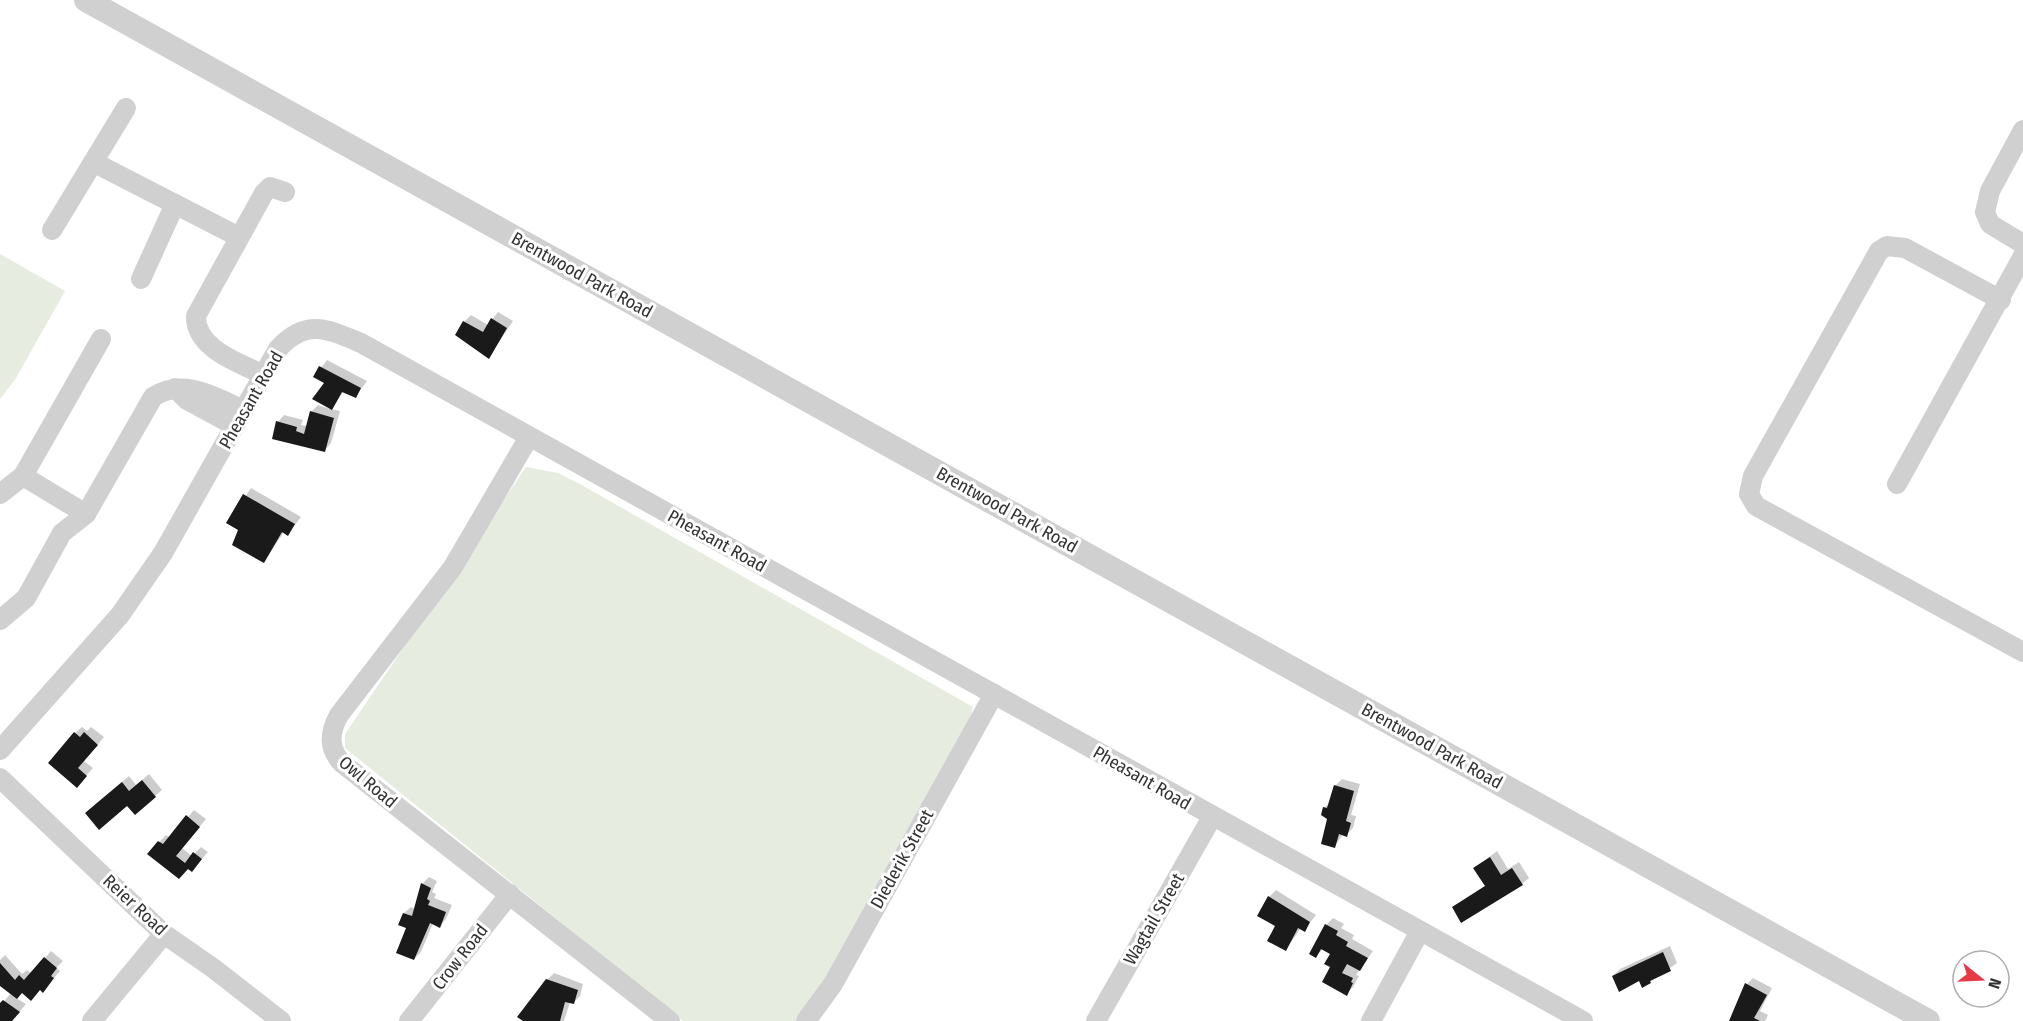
<svg xmlns="http://www.w3.org/2000/svg" width="2023" height="1021" viewBox="0 0 2023 1021" font-family="'Fira Sans Condensed',sans-serif">
<style>
.green{fill:#e6ecdf}
.shadow{fill:#0003}
.building{fill:#1a1a1a}
.lines{fill:none;stroke-linecap:round;stroke-linejoin:round}
.minor{stroke:#d0d0d0;stroke-width:20}
.tertiary{stroke:#d0d0d0;stroke-width:24}
.labels{text-anchor:middle;stroke-width:6;stroke-linejoin:round;paint-order:stroke}
.street-label{font-size:18px;fill:#333;stroke:#fff}
</style>
<rect width="100%" height="100%" fill="#fff"/>
<g class="green">
<path d="M 0,254 L 65,291 L 16,378 L 0,399 Z"/>
<path d="M 526,467 L 558,473 L 578,483 L 973,707 L 969,721 L 825,984 L 796,1021 L 683,1021 L 345,748 L 345,734 Z"/>
</g>
<g class="shadow">
<path d="M 498,312 L 513,321 L 489,357 L 464,322 L 471,315 L 488,325 Z"/>
<path d="M 327,360 L 367,381 L 356,396 L 344,391 L 331,409 L 340,411 L 331,443 L 325,450 L 278,422 L 284,415 L 303,420 L 301,425 L 308,426 L 311,412 L 318,405 L 330,409 L 326,382 L 315,376 Z"/>
<path d="M 251,488 L 301,517 L 288,534 L 284,532 L 264,561 L 239,530 L 228,523 Z"/>
<path d="M 82,727 L 87,731 L 91,727 L 104,737 L 84,761 L 93,768 L 77,786 L 75,733 Z"/>
<path d="M 149,774 L 162,790 L 155,796 L 93,806 L 129,776 L 136,785 Z"/>
<path d="M 1342,779 L 1360,784 L 1351,815 L 1356,816 L 1353,828 L 1346,835 L 1343,834 L 1335,846 L 1324,808 L 1331,802 L 1335,786 Z"/>
<path d="M 194,810 L 206,819 L 182,848 L 192,856 L 201,847 L 208,852 L 192,870 L 149,853 L 166,835 L 170,838 Z"/>
<path d="M 1497,851 L 1508,869 L 1519,862 L 1529,878 L 1522,884 L 1454,908 L 1486,885 L 1475,868 Z"/>
<path d="M 429,877 L 437,881 L 432,892 L 436,894 L 434,898 L 452,905 L 446,919 L 440,926 L 433,923 L 421,952 L 414,959 L 404,913 L 411,907 L 415,909 L 422,884 Z"/>
<path d="M 1276,890 L 1316,915 L 1304,930 L 1301,928 L 1286,949 L 1269,897 Z"/>
<path d="M 1333,918 L 1344,924 L 1341,928 L 1354,935 L 1352,939 L 1373,951 L 1356,975 L 1359,976 L 1353,987 L 1346,994 L 1333,967 L 1332,953 L 1323,949 L 1316,956 L 1326,925 Z"/>
<path d="M 1670,946 L 1677,963 L 1650,982 L 1613,976 L 1620,969 Z"/>
<path d="M 51,951 L 63,961 L 56,968 L 60,971 L 49,984 L 40,989 L 22,992 L 16,998 L 26,1004 L 12,1021 L 0,1021 L 0,1006 L 11,993 L 0,984 L 0,960 L 5,955 L 22,974 L 27,970 L 32,974 Z"/>
<path d="M 554,973 L 583,984 L 580,996 L 573,1003 L 570,1002 L 564,1021 L 526,1021 L 547,980 Z"/>
<path d="M 1753,978 L 1772,988 L 1760,1011 L 1768,1015 L 1765,1021 L 1730,1021 L 1747,984 Z"/>
</g>
<g class="building">
<path d="M 491,318 L 507,328 L 489,359 L 455,335 L 463,321 L 483,332 Z"/>
<path d="M 319,366 L 361,388 L 356,398 L 342,392 L 332,410 L 312,399 L 324,383 L 313,377 Z"/>
<path d="M 310,411 L 334,418 L 325,452 L 272,439 L 276,421 L 297,427 L 296,431 L 304,434 Z"/>
<path d="M 243,494 L 295,524 L 288,536 L 282,532 L 264,563 L 232,545 L 238,530 L 226,523 Z"/>
<path d="M 74,732 L 80,737 L 84,732 L 98,745 L 78,768 L 87,776 L 77,788 L 48,763 Z"/>
<path d="M 142,780 L 156,797 L 135,815 L 127,806 L 99,830 L 85,813 L 122,782 L 129,791 Z"/>
<path d="M 1334,785 L 1354,791 L 1346,821 L 1351,823 L 1347,837 L 1339,834 L 1335,848 L 1321,844 L 1327,819 L 1321,815 L 1323,807 L 1327,808 Z"/>
<path d="M 186,815 L 200,827 L 176,856 L 185,863 L 193,852 L 202,859 L 192,872 L 188,869 L 179,879 L 147,854 L 158,841 L 163,844 Z"/>
<path d="M 1490,857 L 1501,875 L 1512,868 L 1523,885 L 1461,923 L 1452,907 L 1485,886 L 1473,868 Z"/>
<path d="M 421,883 L 431,888 L 427,899 L 430,901 L 428,905 L 446,912 L 440,928 L 430,923 L 414,960 L 396,953 L 406,928 L 398,925 L 403,913 L 412,916 Z"/>
<path d="M 1268,896 L 1310,922 L 1305,932 L 1298,928 L 1286,951 L 1267,941 L 1275,926 L 1257,916 Z"/>
<path d="M 1325,924 L 1338,931 L 1336,935 L 1348,942 L 1346,946 L 1368,958 L 1360,971 L 1347,964 L 1342,973 L 1353,978 L 1351,982 L 1353,983 L 1347,996 L 1322,982 L 1330,967 L 1324,964 L 1330,954 L 1321,949 L 1316,958 L 1309,954 Z"/>
<path d="M 1663,952 L 1671,971 L 1650,981 L 1651,983 L 1642,988 L 1639,981 L 1619,992 L 1612,976 Z"/>
<path d="M 44,957 L 57,968 L 51,976 L 54,978 L 43,993 L 40,990 L 31,1001 L 22,993 L 17,999 L 0,986 L 0,963 L 15,980 L 19,975 L 24,980 Z"/>
<path d="M 546,979 L 578,990 L 574,1004 L 565,1002 L 560,1021 L 523,1021 L 517,1017 Z"/>
<path d="M 1745,983 L 1767,995 L 1754,1018 L 1760,1021 L 1729,1021 Z"/>
<path d="M 3,1000 L 20,1012 L 12,1021 L 0,1021 L 0,1003 Z"/>
</g>
<g class="lines">
<g class="minor">
<path d="M 2023,130 L 1990,191 L 1985,212 L 1990,224 L 2023,244"/>
<path d="M 93,162 L 239,237"/>
<path d="M 52,230 L 126,108"/>
<path d="M 141,279 L 175,204"/>
<path d="M 2001,300 L 1905,248 L 1887,246 L 1879,251 L 1753,476 L 1749,494 L 1756,506 L 2023,652"/>
<path d="M 264,375 C 240,363 195,349 196,316 L 264,193 L 270,187 L 285,192"/>
<path d="M 175,388 L 187,400 L 235,426"/>
<path d="M 529,437 L 453,567 L 339,715 C 329,733 328,749 343,764 L 670,1021"/>
<path d="M 1897,484 L 2023,256"/>
<path d="M 0,494 L 23,476"/>
<path d="M 86,514 L 23,476 L 101,339"/>
<path d="M 0,620 L 26,598 L 62,533 L 86,514 L 153,397 C 184,377 214,397 244,410"/>
<path d="M 0,750 L 120,615 L 163,553 L 278,349 C 306,318 328,329 361,343 L 1583,1021"/>
<path d="M 0,778 L 164,934 L 213,968 L 281,1021"/>
<path d="M 92,1021 L 164,934"/>
<path d="M 409,1021 L 510,894"/>
<path d="M 806,1021 L 833,984 L 994,694"/>
<path d="M 1096,1021 L 1212,817"/>
<path d="M 1371,1021 L 1420,931"/>
</g>
<path class="tertiary" d="M 86,0 L 1928,1021"/>
</g>
<g class="labels">
<g class="street-label">
<text transform="translate(582 275) rotate(29)" y="6">Brentwood Park Road</text>
<text transform="translate(251 400) rotate(-60)" y="6">Pheasant Road</text>
<text transform="translate(1007 510) rotate(29)" y="6">Brentwood Park Road</text>
<text transform="translate(717 541) rotate(29)" y="6">Pheasant Road</text>
<text transform="translate(1432 746) rotate(29)" y="6">Brentwood Park Road</text>
<text transform="translate(1142 778) rotate(30)" y="6">Pheasant Road</text>
<text transform="translate(368 782) rotate(40)" y="6">Owl Road</text>
<text transform="translate(902 859) rotate(-61)" y="6">Diederik Street</text>
<text transform="translate(135 905) rotate(43)" y="6">Reier Road</text>
<text transform="translate(1154 919) rotate(-60)" y="6">Wagtail Street</text>
<text transform="translate(460 957) rotate(-52)" y="6">Crow Road</text>
</g>
</g>
<g transform="translate(1981 979) rotate(108)"><circle r="28" fill="#ffffff" stroke="#adadad" stroke-width="1.5"/>
<path d="M0-4.5L10 22L0 15L-10 22Z" fill="#e63946"/>
<text y="-9" font-size="16" font-weight="bold" text-anchor="middle" fill="#333333">N</text>
</g>
</svg>
